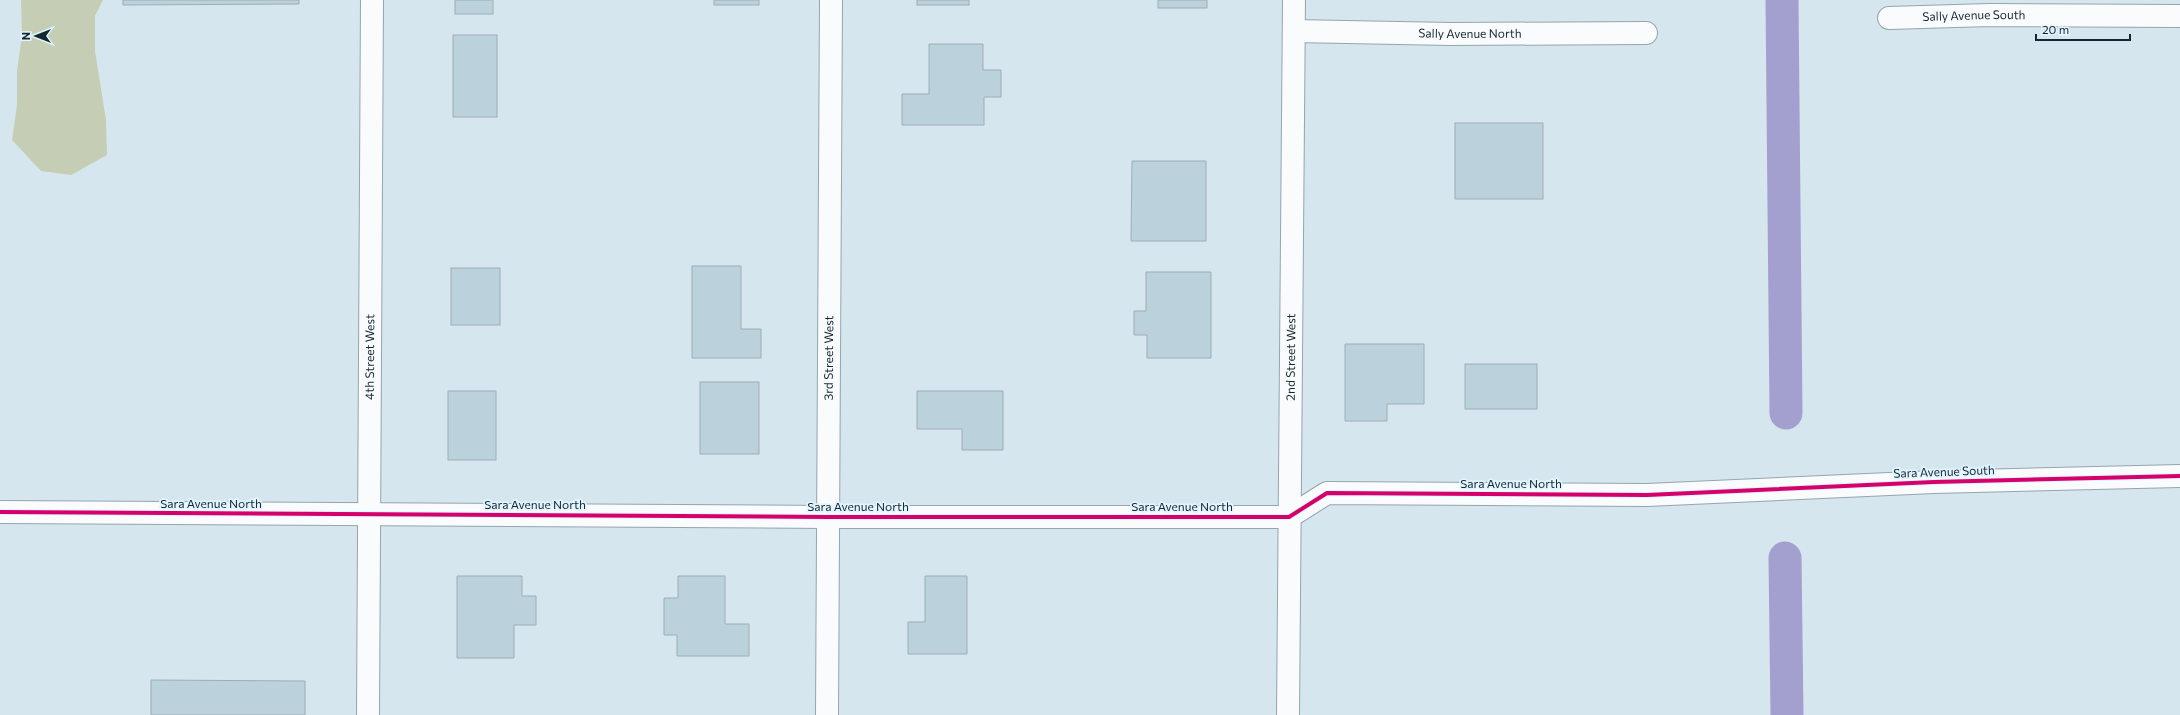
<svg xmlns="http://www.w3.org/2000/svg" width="2180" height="715" viewBox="0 0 2180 715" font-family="Commissioner,sans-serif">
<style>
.green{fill:#c5ceb4}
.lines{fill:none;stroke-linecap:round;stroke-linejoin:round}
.canal{stroke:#a3a0cf;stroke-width:33}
.building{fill:#bbd1dc;stroke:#9eaeb6}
.street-casing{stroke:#94a5ad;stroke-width:24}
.street{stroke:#f9fbfc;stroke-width:22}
.cycleway-casing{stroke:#e1f4ff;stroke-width:6}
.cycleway{stroke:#d6006c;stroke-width:4}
.labels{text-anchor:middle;stroke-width:3.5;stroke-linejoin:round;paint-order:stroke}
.street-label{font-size:12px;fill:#132730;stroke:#e1f4ff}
</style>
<rect width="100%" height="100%" fill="#d6e6ee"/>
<path class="green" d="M 21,0 L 103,0 L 95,16 L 95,51 L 106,120 L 107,155 L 71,175 L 41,171 L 12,140 L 17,105 L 17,71 L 22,36 Z"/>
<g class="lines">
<g class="canal">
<path d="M 1782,0 L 1786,413"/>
<path d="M 1785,558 L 1787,715"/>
</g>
</g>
<g class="building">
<path d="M 123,0 L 299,0 L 299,4 L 123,5 Z"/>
<rect x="455" y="0" width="38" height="14"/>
<rect x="714" y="0" width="45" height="5"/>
<rect x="917" y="0" width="52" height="5"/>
<rect x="1158" y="0" width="49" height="8"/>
<rect x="453" y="35" width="44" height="82"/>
<path d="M 929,44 L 983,44 L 983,70 L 1001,70 L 1001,97 L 984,97 L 984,125 L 902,125 L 902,94 L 929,94 Z"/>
<rect x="1455" y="123" width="88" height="76"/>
<path d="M 1132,161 L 1206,161 L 1206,241 L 1131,241 Z"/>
<path d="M 692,266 L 741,266 L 741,329 L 761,329 L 761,358 L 692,358 Z"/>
<rect x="451" y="268" width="49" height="57"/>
<path d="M 1146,272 L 1211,272 L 1211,358 L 1147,358 L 1147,335 L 1134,335 L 1134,311 L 1146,311 Z"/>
<path d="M 1345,344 L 1424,344 L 1424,404 L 1387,404 L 1387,421 L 1345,421 Z"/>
<rect x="1465" y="364" width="72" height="45"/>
<rect x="700" y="382" width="59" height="72"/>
<rect x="448" y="391" width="48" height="69"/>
<path d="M 917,391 L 1003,391 L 1003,450 L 962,450 L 962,429 L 917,429 Z"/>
<path d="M 457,576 L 522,576 L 522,596 L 536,596 L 536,625 L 514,625 L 514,658 L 457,658 Z"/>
<path d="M 678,576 L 725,576 L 725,624 L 749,624 L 749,656 L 677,656 L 677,635 L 664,635 L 664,598 L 678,598 Z"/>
<path d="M 925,576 L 967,576 L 967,654 L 908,654 L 908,622 L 925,622 Z"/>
<path d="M 151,680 L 305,681 L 305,715 L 151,715 Z"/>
</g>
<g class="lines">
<g class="street-casing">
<g id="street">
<path id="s1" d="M 1889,18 L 1989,15 L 2180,16"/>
<path id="s2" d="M 1294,31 L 1451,34 L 1646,33"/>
<path d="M 0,512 L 828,517 L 1289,517 L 1327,493 L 1647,495 L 1934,482 L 2180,476"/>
<path id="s3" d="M 368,715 L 372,0"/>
<path id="s4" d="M 827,715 L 831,0"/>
<path id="s5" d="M 1288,715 L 1294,0"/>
</g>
</g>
<use href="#street" class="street"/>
<g class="cycleway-casing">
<path id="cycleway" d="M 0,512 L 828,517 L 1289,517 L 1327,493 L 1647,495 L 1934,482 L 2180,476"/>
</g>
<use href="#cycleway" class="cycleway"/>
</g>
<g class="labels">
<g class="street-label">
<text dy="4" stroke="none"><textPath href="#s1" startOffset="85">Sally Avenue South</textPath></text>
<text dy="4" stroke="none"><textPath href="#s2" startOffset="176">Sally Avenue North</textPath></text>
<text dy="4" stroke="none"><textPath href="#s3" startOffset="358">4th Street West</textPath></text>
<text dy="4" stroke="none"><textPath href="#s5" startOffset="358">2nd Street West</textPath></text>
<text dy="4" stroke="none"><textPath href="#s4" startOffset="357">3rd Street West</textPath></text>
<text transform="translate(1944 472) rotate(-2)" y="4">Sara Avenue South</text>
<text x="1511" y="488">Sara Avenue North</text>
<text x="211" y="508">Sara Avenue North</text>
<text x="535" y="509">Sara Avenue North</text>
<text x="858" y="511">Sara Avenue North</text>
<text x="1182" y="511">Sara Avenue North</text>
</g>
</g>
<g transform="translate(36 36) rotate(270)" stroke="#e1f4ff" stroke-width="3" paint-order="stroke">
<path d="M0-3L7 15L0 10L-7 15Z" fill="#132730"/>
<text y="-6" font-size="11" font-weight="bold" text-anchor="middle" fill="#132730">N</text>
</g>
<path d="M2036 34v6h94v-6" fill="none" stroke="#132730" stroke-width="2"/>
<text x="2042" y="34" font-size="12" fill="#132730" stroke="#e1f4ff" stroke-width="3" paint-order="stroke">20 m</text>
</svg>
